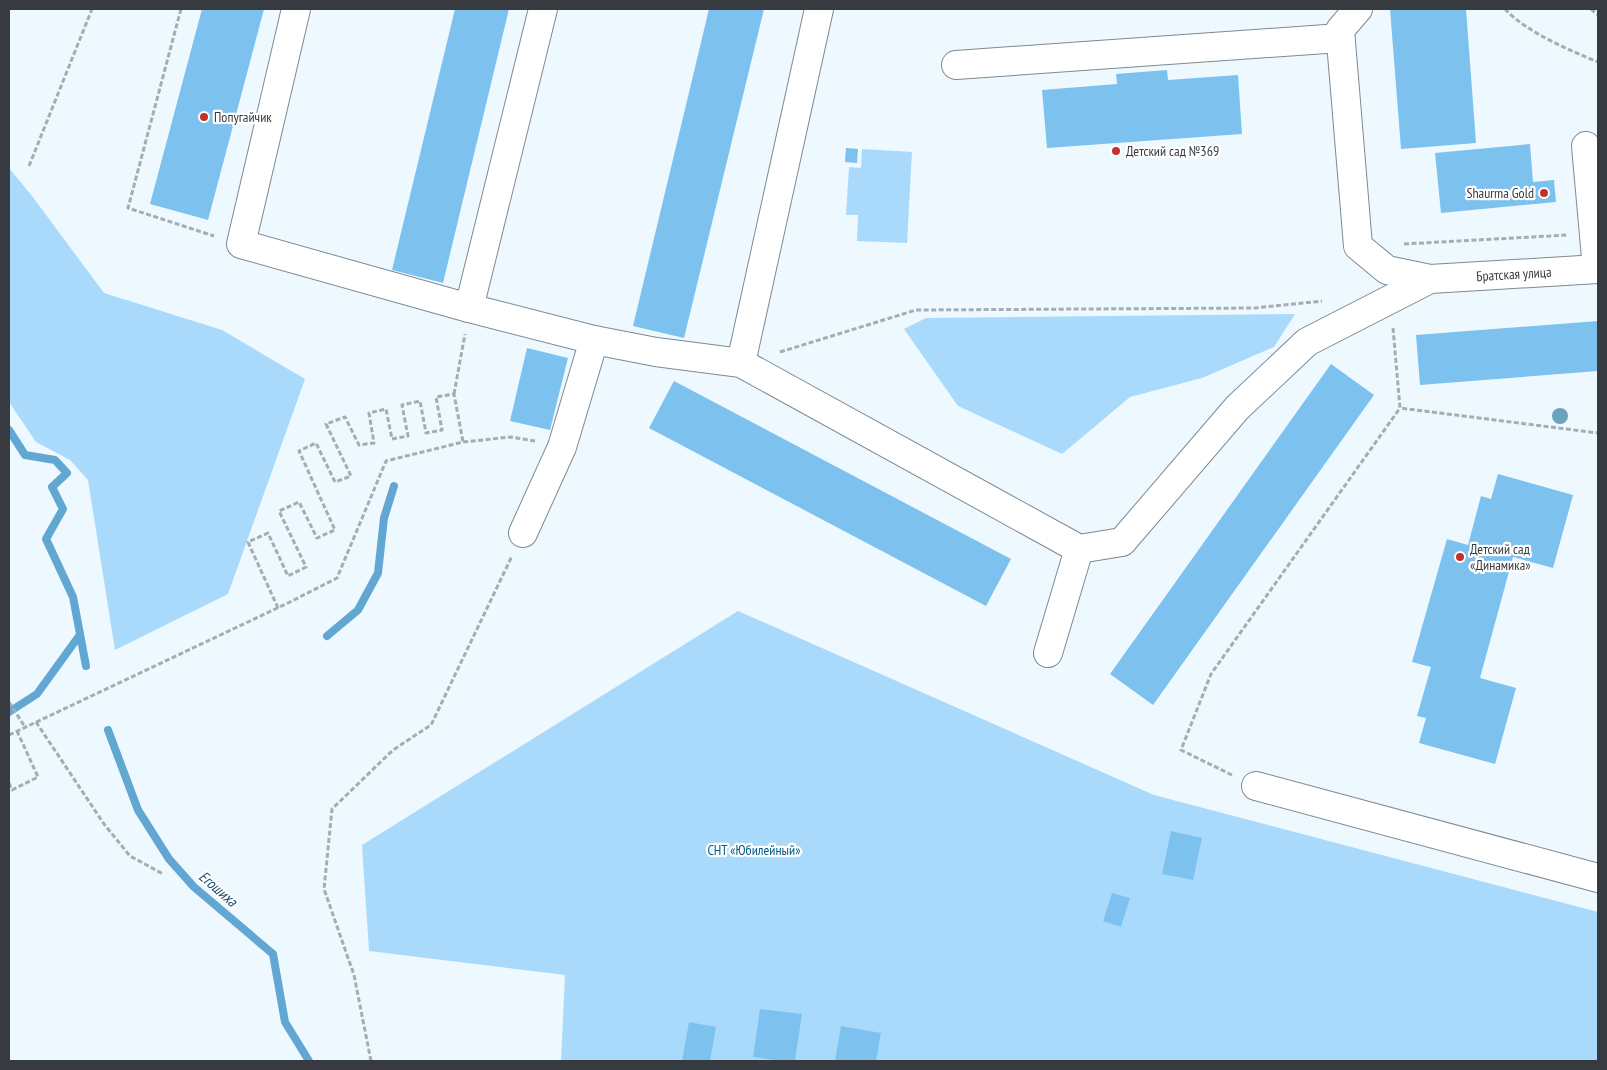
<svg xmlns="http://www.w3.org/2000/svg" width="1607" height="1070" viewBox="0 0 1607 1070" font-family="'PT Sans Narrow',sans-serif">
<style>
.green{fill:#aadafb}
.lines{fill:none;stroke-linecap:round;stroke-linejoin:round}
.stream{stroke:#62a7d2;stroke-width:8}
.building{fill:#7dc2ef}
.minor-casing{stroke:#7e8991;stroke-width:30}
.path{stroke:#a5adb2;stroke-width:3;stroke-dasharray:5 2.5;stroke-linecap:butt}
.minor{stroke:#fff;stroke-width:28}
.tree{fill:#6ca2bc}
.poi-dot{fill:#c1332b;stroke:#fff;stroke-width:2}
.labels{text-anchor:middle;stroke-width:4.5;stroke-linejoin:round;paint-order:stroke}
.poi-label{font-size:14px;fill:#373b3f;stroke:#fff;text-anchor:start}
.street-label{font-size:14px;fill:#373b3f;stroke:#fff}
.park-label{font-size:14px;fill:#025c86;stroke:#fff}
.water-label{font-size:15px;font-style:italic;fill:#164c6a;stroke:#fff}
</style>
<rect width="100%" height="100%" fill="#eef8ff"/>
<g class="green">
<path d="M 862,149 L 912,152 L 907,243 L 857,241 L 858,215 L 846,215 L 849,167 L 861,168 Z"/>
<path d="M 9,168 L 32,196 L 104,293 L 222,330 L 305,379 L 228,594 L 115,650 L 88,480 L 70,460 L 36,442 L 9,402 Z"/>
<path d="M 1295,314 L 1274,347 L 1202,378 L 1130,397 L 1062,454 L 958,406 L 904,329 L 926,318 Z"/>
<path d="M 738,611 L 1154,795 L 1598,912 L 1598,1061 L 561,1061 L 565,975 L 369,951 L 362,845 Z"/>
</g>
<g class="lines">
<g class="stream">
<path d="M 9,430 L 25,455 L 55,460 L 67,473 L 52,487 L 63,509 L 46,539 L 73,597 L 86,666"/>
<path d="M 327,636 L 358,610 L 378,573 L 384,518 L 394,486"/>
<path d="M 9,712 L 37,694 L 79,636"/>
<path d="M 108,730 L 138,810 L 169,859 L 194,887 L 273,954 L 285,1022 L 309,1061"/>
</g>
</g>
<g class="building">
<path d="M 202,9 L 264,9 L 208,220 L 150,204 Z"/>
<path d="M 455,9 L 509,9 L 443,283 L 392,270 Z"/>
<path d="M 709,9 L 764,9 L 684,338 L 633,326 Z"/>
<path d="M 1390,9 L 1466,9 L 1476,143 L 1401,149 Z"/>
<path d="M 1167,70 L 1168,80 L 1238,75 L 1242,134 L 1047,148 L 1042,90 L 1117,84 L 1116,74 Z"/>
<path d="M 1530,144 L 1533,182 L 1554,180 L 1556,202 L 1441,213 L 1435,153 Z"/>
<path d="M 846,148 L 858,149 L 857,163 L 845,162 Z"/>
<path d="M 1598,321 L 1598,371 L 1420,385 L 1416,335 Z"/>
<path d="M 527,348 L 568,358 L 550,430 L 510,421 Z"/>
<path d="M 1331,364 L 1374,395 L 1153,705 L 1110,674 Z"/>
<path d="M 674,381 L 1011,559 L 986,606 L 649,428 Z"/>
<path d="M 1498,474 L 1573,495 L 1553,568 L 1513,557 L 1480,678 L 1516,688 L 1495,764 L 1419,743 L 1426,718 L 1417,716 L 1431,667 L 1412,662 L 1447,539 L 1468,545 L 1481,496 L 1491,499 Z"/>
<path d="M 1171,831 L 1202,838 L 1193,880 L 1162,874 Z"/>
<path d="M 1112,893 L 1130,898 L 1121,927 L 1103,921 Z"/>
<path d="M 760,1009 L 802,1014 L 795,1061 L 782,1061 L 753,1057 Z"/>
<path d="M 689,1022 L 716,1027 L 710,1061 L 682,1061 Z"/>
<path d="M 841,1026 L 881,1033 L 876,1061 L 835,1061 Z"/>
</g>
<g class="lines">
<g class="minor-casing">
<g id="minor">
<path d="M 296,9 L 241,244 L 469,308 L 594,340 L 656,352 L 741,363 L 1079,549 L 1122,542 L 1237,408 L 1307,342 L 1430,279"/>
<path id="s1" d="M 1358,9 L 1340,30 L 1358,246 L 1387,270 L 1430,279 L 1598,269"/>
<path d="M 956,65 L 1340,38"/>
<path d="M 1586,146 L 1597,269"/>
<path d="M 469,308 L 543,9"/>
<path d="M 741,363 L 819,9"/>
<path d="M 523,533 L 562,447 L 594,340"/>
<path d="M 1048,653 L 1079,549"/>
<path d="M 1256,786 L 1598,878"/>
</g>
</g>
<g class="path">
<path d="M 181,9 L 128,208 L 214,236"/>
<path d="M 1505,9 C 1526,32 1569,50 1598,62"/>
<path d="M 1591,9 L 1598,15"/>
<path d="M 29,166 L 92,9"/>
<path d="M 1404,244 L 1568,235"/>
<path d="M 1393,328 L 1400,408 L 1598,433"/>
<path d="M 780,352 L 916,310 L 1255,308 L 1322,301"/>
<path d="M 454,394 L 465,334"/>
<path d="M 278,608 L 248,542 L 268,533 L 288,576 L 306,567 L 279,511 L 299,502 L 317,538 L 335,530 L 299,451 L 316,443 L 335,482 L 351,476 L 326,424 L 345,417 L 359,445 L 374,443 L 369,413 L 386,409 L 392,439 L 408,436 L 402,405 L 420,401 L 426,433 L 442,430 L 436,397 L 454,394 L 463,442"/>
<path d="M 9,702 L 25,727"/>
<path d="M 36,722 L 104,824 L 130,856 L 163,874"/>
<path d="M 9,735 L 288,603 L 337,578 L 386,461 L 463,442 L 511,437 L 535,441"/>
<path d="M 1232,775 L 1181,750 L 1211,674 L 1400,408"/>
<path d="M 9,783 L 12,790 L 38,777 L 17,731"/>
<path d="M 371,1061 L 354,975 L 324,889 L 332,809 L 393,750 L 431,725 L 512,556"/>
</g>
<use href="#minor" class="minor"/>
</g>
<circle class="tree" cx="1560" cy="416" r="8"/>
<g class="poi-dot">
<circle cx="204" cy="117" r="5"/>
<circle cx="1116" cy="151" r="5"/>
<circle cx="1544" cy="193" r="5"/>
<circle cx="1460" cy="557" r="5"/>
</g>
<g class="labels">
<g class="poi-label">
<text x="214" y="122">Попугайчик</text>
<text x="1126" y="156">Детский сад №369</text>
<text x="1534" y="198" text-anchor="end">Shaurma Gold</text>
<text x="1470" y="554">Детский сад<tspan x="1470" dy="16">«Динамика»</tspan></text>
</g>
<g class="street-label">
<text dy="5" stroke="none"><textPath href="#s1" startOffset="410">Братская улица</textPath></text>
</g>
<g class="park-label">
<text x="754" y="855">СНТ «Юбилейный»</text>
</g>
<g class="water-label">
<text transform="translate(218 889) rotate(41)" y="5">Егошиха</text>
</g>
</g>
<rect width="1607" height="1070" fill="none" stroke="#373b3f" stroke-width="20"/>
</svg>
